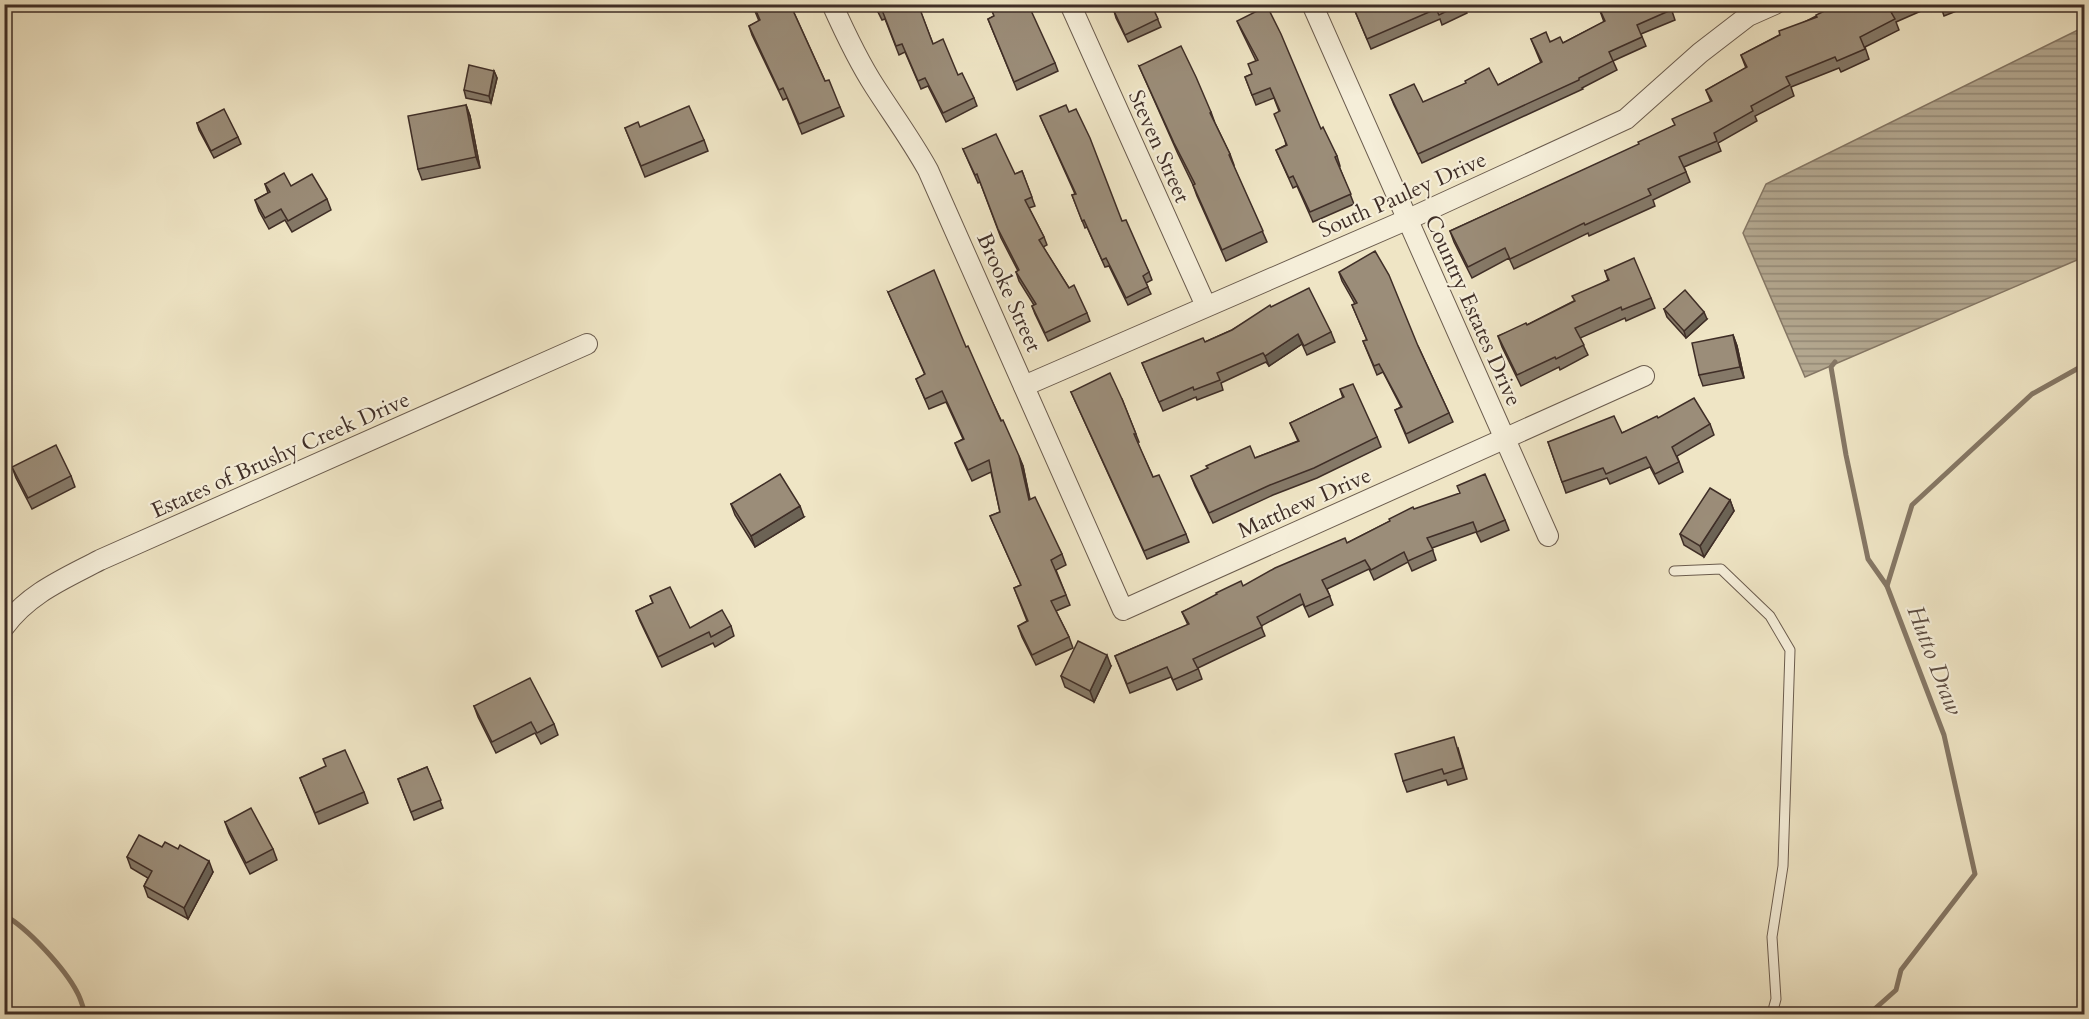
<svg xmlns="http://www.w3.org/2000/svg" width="2089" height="1019" viewBox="0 0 2089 1019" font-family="Cardo,serif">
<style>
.water{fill:url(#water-rules);stroke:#857765;stroke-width:1.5}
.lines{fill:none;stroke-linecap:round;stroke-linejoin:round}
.stream{stroke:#857765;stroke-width:5}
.service-casing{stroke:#6b5c4e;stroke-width:11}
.minor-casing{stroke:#6b5c4e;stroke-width:22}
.service{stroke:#f5eed9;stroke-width:9}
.minor{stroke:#f5eed9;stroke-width:20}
.wall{fill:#857968;stroke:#3f2e27;stroke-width:1.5}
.shaded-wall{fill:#6c6355;stroke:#3f2e27;stroke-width:1.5}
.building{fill:#9b8d79;stroke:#3f2e27;stroke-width:1.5}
.labels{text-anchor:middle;stroke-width:4.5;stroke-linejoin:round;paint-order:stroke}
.street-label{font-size:22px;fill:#3f2e27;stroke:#f5eed9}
.water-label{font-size:24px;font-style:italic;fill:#5c4c41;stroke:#f5eed9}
</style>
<defs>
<pattern id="water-rules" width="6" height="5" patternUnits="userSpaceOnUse" patternTransform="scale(1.5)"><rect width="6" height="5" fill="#b3a78f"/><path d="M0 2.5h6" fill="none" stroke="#938875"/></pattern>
</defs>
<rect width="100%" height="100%" fill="#efe5c5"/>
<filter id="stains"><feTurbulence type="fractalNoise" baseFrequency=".00333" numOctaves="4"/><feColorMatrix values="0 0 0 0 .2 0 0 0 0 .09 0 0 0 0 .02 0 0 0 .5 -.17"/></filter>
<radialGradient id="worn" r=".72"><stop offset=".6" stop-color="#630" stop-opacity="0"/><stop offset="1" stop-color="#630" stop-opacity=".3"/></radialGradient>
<path class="water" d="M 2084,27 L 2084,257 L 1805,377 L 1743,233 L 1766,184 Z"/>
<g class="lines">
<g class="stream">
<path d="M 1835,362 L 1831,367 L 1846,455 L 1868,559 L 1887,586"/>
<path d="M 4,915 C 28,928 65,969 77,992 C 81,999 83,1007 85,1014"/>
<path d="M 1869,1014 L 1896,990 L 1901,970 L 1975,874 L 1944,735 L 1887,586 L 1912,505 L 2032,394 L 2084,365"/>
</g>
<g class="service-casing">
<path id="service" d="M 1674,571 L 1721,569 L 1770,616 L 1790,650 L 1783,866 L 1772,937 L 1776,999 L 1772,1014"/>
</g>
<g class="minor-casing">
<g id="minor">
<path d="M 832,4 C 845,33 858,61 875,87 C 893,115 912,141 928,170 L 1123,610 L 1644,376"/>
<path d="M 1070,4 L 1206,306"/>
<path d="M 1312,4 L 1548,536"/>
<path d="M 1024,386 L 1413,217 L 1626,119 L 1700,53 L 1748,16 L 1775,4"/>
<path d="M 4,627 C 29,593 64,579 100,560 L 587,344"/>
</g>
</g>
<use href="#service" class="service"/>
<use href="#minor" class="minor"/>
</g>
<g class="wall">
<path d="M 752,4 L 790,4 L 825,81 L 840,107 L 844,116 L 802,134 L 787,98 L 783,100 L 752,35 L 749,26 L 759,21 Z"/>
<path d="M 874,4 L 919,4 L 918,5 L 933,44 L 958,75 L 974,98 L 977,106 L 946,122 L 928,86 L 921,89 L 905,52 L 899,55 L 885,19 L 882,20 Z"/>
<path d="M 1113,4 L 1151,4 L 1161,27 L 1128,42 L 1116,18 L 1114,11 L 1116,9 Z"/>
<path d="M 1352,4 L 1469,4 L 1465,7 L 1467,13 L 1442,25 L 1440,19 L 1371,49 Z"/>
<path d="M 1605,4 L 1685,4 L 1672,11 L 1675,20 L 1641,34 L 1646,46 L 1613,61 L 1617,70 L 1582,88 L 1583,89 L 1422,163 L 1394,105 L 1390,95 L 1423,102 L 1498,85 L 1541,63 L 1531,39 L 1563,43 L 1604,22 L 1599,8 Z"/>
<path d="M 1839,4 L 1937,4 L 1896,22 L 1899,30 L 1865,47 L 1869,59 L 1841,72 L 1839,68 L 1791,87 L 1794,96 L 1755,116 L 1757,121 L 1718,143 L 1721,151 L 1684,167 L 1690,182 L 1653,200 L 1655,206 L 1589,236 L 1588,233 L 1514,269 L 1509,258 L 1472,278 L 1454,242 L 1450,231 L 1639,145 L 1675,125 L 1711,102 L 1706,90 L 1746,68 L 1741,55 Z"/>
<path d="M 1940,4 L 1974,4 L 1944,16 Z"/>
<path d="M 994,16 L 1055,63 L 1058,71 L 1017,90 L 988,19 Z"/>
<path d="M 1237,21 L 1321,129 L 1337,156 L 1340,166 L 1339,166 L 1354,204 L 1313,222 L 1297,186 L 1293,188 L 1276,150 L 1286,145 L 1279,111 L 1274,98 L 1256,105 L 1245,77 L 1252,74 L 1256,61 L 1241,30 Z"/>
<path d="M 1139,66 L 1211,112 L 1215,123 L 1230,154 L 1234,165 L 1233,165 L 1267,242 L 1226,261 L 1197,196 L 1193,185 L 1178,154 Z"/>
<path d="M 494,71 L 497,78 L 491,103 L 466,98 L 464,90 Z"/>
<path d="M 466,105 L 470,116 L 480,168 L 422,180 L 418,169 Z"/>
<path d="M 1040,116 L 1122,221 L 1149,272 L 1152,280 L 1146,283 L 1151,294 L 1128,305 L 1109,266 L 1105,267 L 1087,227 L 1085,228 L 1072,195 L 1075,194 Z"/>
<path d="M 197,123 L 238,137 L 241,144 L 214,158 L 199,130 Z"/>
<path d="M 640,127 L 704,140 L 708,151 L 645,177 L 625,128 Z"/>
<path d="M 963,149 L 1015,174 L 1022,171 L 1035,206 L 1029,208 L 1044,237 L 1047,245 L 1043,247 L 1069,288 L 1087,313 L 1090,321 L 1048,341 L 1035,314 L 1032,306 L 1034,305 L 1019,281 L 1016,272 L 1018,271 L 1001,238 L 980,182 L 978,183 Z"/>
<path d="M 265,184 L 291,186 L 327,199 L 331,210 L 292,232 L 285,220 L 269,229 L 259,211 L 255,200 L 268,193 Z"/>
<path d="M 1605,271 L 1651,298 L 1655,308 L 1626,321 L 1625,318 L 1580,338 L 1588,355 L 1560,370 L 1559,367 L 1521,386 L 1502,347 L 1498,336 L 1527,325 L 1574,301 L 1608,280 Z"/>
<path d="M 1339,272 L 1418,346 L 1449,413 L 1453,422 L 1409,443 L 1395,410 L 1401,407 L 1383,372 L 1377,375 L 1363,341 L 1367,340 L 1352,305 L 1355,304 L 1342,281 Z"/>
<path d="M 888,292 L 966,347 L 1023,466 L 1030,499 L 1062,554 L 1066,565 L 1056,570 L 1070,605 L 1056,611 L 1069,637 L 1073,648 L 1036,665 L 1022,637 L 1018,626 L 1027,621 L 1014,588 L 1021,585 L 990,516 L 1000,512 L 991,472 L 972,481 L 959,453 L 955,443 L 963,439 L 946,402 L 929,409 L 916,379 L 925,375 Z"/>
<path d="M 1271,307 L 1331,332 L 1335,342 L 1307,355 L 1302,344 L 1269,366 L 1266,362 L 1221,383 L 1223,390 L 1197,400 L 1196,397 L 1163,411 L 1142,363 L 1205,342 L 1232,330 Z"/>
<path d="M 1664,309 L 1707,319 L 1686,338 L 1667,317 Z"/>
<path d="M 1733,335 L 1737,346 L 1744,378 L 1703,386 L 1699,375 Z"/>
<path d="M 1340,389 L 1377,437 L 1381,447 L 1317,478 L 1273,495 L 1213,523 L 1195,486 L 1191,476 L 1255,458 L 1298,441 L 1290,423 L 1343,398 Z"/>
<path d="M 1071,392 L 1122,399 L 1139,442 L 1137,442 L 1153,477 L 1186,534 L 1189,542 L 1147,559 Z"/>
<path d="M 1658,418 L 1710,424 L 1714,435 L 1677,456 L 1683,472 L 1659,484 L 1650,467 L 1610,484 L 1607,478 L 1566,493 L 1548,442 L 1622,433 Z"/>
<path d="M 12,467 L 71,476 L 75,487 L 32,509 L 16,478 Z"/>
<path d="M 1730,500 L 1734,511 L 1704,557 L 1684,545 L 1680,534 Z"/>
<path d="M 731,504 L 804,517 L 755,547 L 735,515 Z"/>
<path d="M 1414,509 L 1505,520 L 1509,530 L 1481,542 L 1476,532 L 1432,548 L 1436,560 L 1412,571 L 1408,562 L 1374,580 L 1369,569 L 1327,589 L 1333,605 L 1309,617 L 1303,604 L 1261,626 L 1265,636 L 1198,668 L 1202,679 L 1177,690 L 1171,677 L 1130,693 L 1115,656 L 1188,625 L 1182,612 L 1347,543 Z"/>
<path d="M 650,596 L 690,628 L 731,626 L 734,636 L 715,647 L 713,643 L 662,667 L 640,621 L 636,611 L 653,603 Z"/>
<path d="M 1111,666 L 1094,702 L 1065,687 L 1061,676 Z"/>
<path d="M 474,706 L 554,724 L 558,735 L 541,744 L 535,733 L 496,753 L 478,717 Z"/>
<path d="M 1458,748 L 1467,779 L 1448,785 L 1446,780 L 1407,792 L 1403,781 Z"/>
<path d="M 326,767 L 364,792 L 368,803 L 319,824 L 300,778 Z"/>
<path d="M 427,767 L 443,808 L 414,820 L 398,779 Z"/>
<path d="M 225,822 L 273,849 L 277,860 L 250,874 L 229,833 Z"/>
<path d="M 162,847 L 213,872 L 188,919 L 148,897 L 144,886 L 148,878 L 131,868 L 127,857 Z"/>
</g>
<g class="shaded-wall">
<path d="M 494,71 L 497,78 L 491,103 L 489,96 Z"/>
<path d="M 466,105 L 470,116 L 480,168 L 476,157 Z"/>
<path d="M 1704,312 L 1707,319 L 1686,338 L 1684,331 Z"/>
<path d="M 1298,334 L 1302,344 L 1269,366 L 1265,356 Z"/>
<path d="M 1733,335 L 1737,346 L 1744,378 L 1740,367 Z"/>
<path d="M 1019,456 L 1023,466 L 1032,511 L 1029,500 Z"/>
<path d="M 1730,500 L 1734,511 L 1704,557 L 1700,546 Z"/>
<path d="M 800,506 L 804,517 L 755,547 L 751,536 Z"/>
<path d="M 1107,655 L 1111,666 L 1094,702 L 1090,691 Z"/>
<path d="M 209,861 L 213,872 L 188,919 L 184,908 Z"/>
</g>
<g class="building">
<path d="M 753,4 L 790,4 L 825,81 L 829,80 L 840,107 L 799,124 L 783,88 L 779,90 L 749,26 L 760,20 Z"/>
<path d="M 875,4 L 918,4 L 933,44 L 943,39 L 958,75 L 962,73 L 974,98 L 943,113 L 925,78 L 918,81 L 902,44 L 896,46 L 882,10 L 878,12 Z"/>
<path d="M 989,4 L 1028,4 L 1055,63 L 1014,82 L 988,19 L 994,16 Z"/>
<path d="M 1115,4 L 1151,4 L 1158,19 L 1125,35 L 1114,11 L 1118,9 Z"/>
<path d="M 1352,4 L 1461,4 L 1439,15 L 1436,9 L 1367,39 Z"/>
<path d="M 1605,4 L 1669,4 L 1671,10 L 1637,25 L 1642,37 L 1609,52 L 1613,61 L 1579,78 L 1579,80 L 1418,154 L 1390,95 L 1414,84 L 1423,102 L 1466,83 L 1465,81 L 1489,68 L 1498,85 L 1542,62 L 1531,39 L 1546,32 L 1550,42 L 1560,37 L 1563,43 L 1605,21 L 1599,8 Z"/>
<path d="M 1839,4 L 1908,4 L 1891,12 L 1895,19 L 1860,37 L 1865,49 L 1837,61 L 1835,57 L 1786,77 L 1790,85 L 1751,106 L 1753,111 L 1714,133 L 1717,141 L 1679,157 L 1686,172 L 1648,189 L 1651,195 L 1585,225 L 1584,223 L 1510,259 L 1505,248 L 1468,267 L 1450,231 L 1639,144 L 1638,142 L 1675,125 L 1672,119 L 1712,101 L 1706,90 L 1747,67 L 1741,55 L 1780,35 L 1779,31 L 1817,17 L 1816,15 Z"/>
<path d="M 1267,6 L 1281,34 L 1321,129 L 1323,127 L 1337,156 L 1335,157 L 1351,194 L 1310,212 L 1293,176 L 1289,178 L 1276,150 L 1287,145 L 1274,114 L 1280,111 L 1270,88 L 1252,95 L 1245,77 L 1252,74 L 1248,64 L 1258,60 L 1237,21 Z"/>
<path d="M 1181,46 L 1196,77 L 1211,112 L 1210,113 L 1230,154 L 1229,155 L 1263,231 L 1222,250 L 1193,185 L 1195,184 L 1174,143 L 1139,66 Z"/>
<path d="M 469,65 L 494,71 L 489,96 L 464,90 Z"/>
<path d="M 466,105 L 476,157 L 418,169 L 408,116 Z"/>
<path d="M 1066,105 L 1069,112 L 1076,109 L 1090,138 L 1122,221 L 1126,220 L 1149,272 L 1143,276 L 1148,287 L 1126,298 L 1106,258 L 1102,260 L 1084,220 L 1082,221 L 1072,195 L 1076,194 L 1040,116 Z"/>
<path d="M 689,106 L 704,140 L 641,166 L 625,128 L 638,122 L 640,127 Z"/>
<path d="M 224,109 L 238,137 L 211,151 L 197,123 Z"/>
<path d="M 996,134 L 1015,174 L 1022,171 L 1032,197 L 1025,200 L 1044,237 L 1039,240 L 1069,288 L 1074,285 L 1087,313 L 1045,333 L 1032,306 L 1036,304 L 1016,272 L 1019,270 L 998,229 L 977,174 L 975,175 L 963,149 Z"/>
<path d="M 284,173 L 291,186 L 312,174 L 327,199 L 288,221 L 281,209 L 265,218 L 255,200 L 270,192 L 265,184 Z"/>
<path d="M 1375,251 L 1389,275 L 1418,346 L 1449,413 L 1406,434 L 1395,410 L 1402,407 L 1379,364 L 1374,366 L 1363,341 L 1367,340 L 1352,305 L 1357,303 L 1339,272 Z"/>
<path d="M 1634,258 L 1651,298 L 1622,310 L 1621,307 L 1575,328 L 1584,345 L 1556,359 L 1555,357 L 1517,375 L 1498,336 L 1526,323 L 1527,325 L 1575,301 L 1572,296 L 1609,280 L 1605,271 Z"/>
<path d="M 934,270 L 966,347 L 968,346 L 1001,421 L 1003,420 L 1019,456 L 1029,500 L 1035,497 L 1062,554 L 1051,560 L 1066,595 L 1051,601 L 1069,637 L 1032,655 L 1018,626 L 1028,621 L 1014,588 L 1021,585 L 990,516 L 1000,512 L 989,460 L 968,470 L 955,443 L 964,439 L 942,391 L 925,399 L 916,379 L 925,374 L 888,292 Z"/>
<path d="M 1309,288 L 1331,332 L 1304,346 L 1298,334 L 1265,356 L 1263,353 L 1217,373 L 1220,380 L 1194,390 L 1193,387 L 1159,402 L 1142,363 L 1203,338 L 1205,342 L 1232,330 L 1270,305 L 1271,307 Z"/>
<path d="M 1685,290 L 1704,312 L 1684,331 L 1664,309 Z"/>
<path d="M 1733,335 L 1740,367 L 1699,375 L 1692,343 Z"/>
<path d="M 1110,373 L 1122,399 L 1136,434 L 1134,434 L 1153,477 L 1159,475 L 1186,534 L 1144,551 L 1071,392 Z"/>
<path d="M 1353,384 L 1377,437 L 1314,468 L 1270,485 L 1209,513 L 1191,476 L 1208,468 L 1206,466 L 1250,446 L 1255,458 L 1299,441 L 1290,423 L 1344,397 L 1340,389 Z"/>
<path d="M 1694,398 L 1710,424 L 1672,447 L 1679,462 L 1655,474 L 1646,457 L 1606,474 L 1603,468 L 1562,482 L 1548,442 L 1614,416 L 1622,433 L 1657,416 L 1658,418 Z"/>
<path d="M 56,445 L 71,476 L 28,498 L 12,467 Z"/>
<path d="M 780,474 L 800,506 L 751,536 L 731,504 Z"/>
<path d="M 1485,474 L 1505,520 L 1477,532 L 1473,522 L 1427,538 L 1433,550 L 1408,561 L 1404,552 L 1371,570 L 1365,560 L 1322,580 L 1330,596 L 1305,607 L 1300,594 L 1257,617 L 1262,627 L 1193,659 L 1198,669 L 1173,680 L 1167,667 L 1127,684 L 1115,656 L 1189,624 L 1182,612 L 1217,594 L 1216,593 L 1241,581 L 1243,586 L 1275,568 L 1345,538 L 1347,543 L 1390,521 L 1389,519 L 1413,507 L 1414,509 L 1460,493 L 1457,486 Z"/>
<path d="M 1710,488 L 1730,500 L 1700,546 L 1680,534 Z"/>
<path d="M 670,587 L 690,628 L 722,610 L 731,626 L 711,637 L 709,632 L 658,657 L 636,611 L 653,603 L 650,596 Z"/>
<path d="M 1078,641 L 1107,655 L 1090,691 L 1061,676 Z"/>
<path d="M 530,678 L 554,724 L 537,733 L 531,722 L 492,742 L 474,706 Z"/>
<path d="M 1454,737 L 1463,768 L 1444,774 L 1442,769 L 1403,781 L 1395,754 Z"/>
<path d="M 345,750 L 364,792 L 315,813 L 300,778 L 326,766 L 323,759 Z"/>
<path d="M 427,767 L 441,800 L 411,812 L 398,779 Z"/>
<path d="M 251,808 L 273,849 L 246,863 L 225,822 Z"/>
<path d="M 139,835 L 162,847 L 165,842 L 178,849 L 180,845 L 209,861 L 184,908 L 144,886 L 152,871 L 127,857 Z"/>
</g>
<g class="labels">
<g class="street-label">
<text transform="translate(1160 146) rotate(66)" y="8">Steven Street</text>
<text transform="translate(1402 194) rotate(-24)" y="8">South Pauley Drive</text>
<text transform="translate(1010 292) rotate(66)" y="8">Brooke Street</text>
<text transform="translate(1474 310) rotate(66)" y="8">Country Estates Drive</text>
<text transform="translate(280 454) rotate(-24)" y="8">Estates of Brushy Creek Drive</text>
<text transform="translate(1304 502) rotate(-24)" y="8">Matthew Drive</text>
</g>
<g class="water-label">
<text transform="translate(1935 660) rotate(69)" y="8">Hutto Draw</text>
</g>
</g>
<rect width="2089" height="1019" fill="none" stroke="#efe5c5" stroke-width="24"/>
<rect x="6" y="6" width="2077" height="1007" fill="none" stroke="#3f2e27" stroke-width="3"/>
<rect x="12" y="12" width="2065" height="995" fill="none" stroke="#3f2e27" stroke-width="1.5"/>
<rect width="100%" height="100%" filter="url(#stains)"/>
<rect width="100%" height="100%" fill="url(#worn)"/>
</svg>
